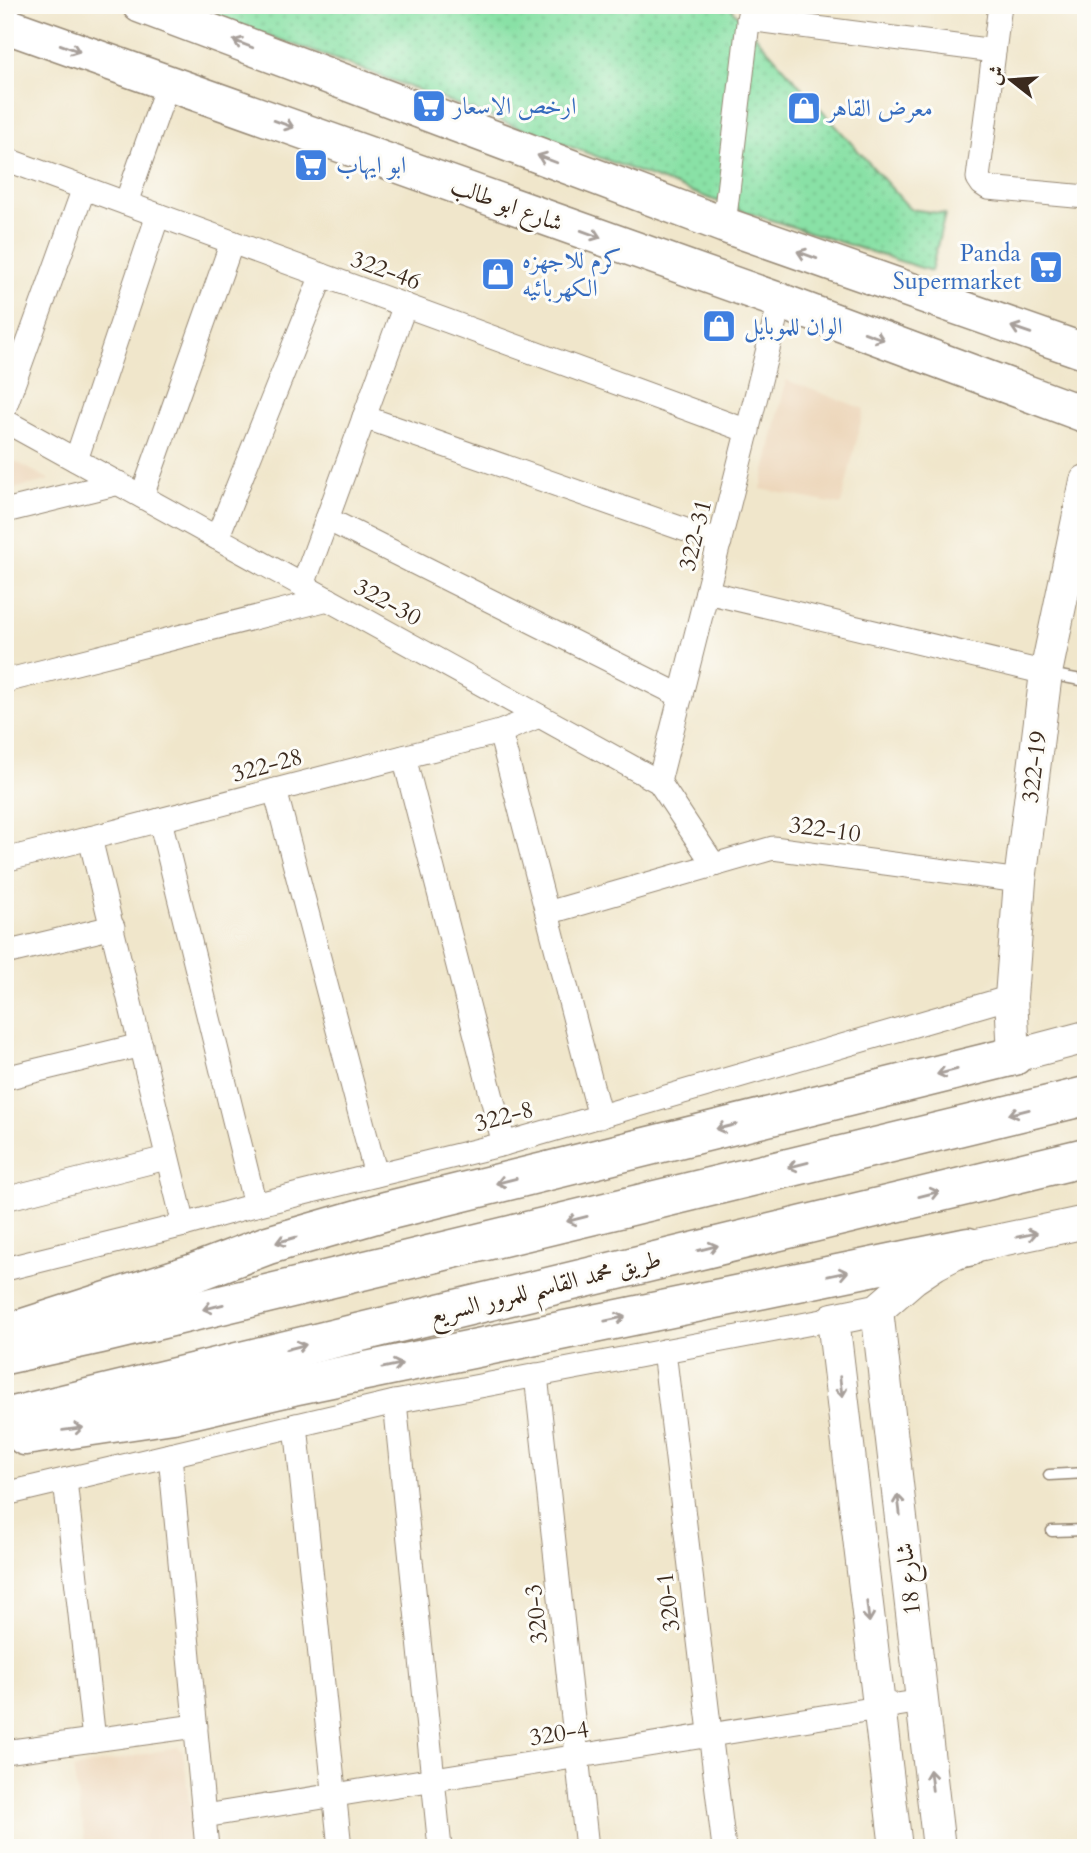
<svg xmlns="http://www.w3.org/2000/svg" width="1091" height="1853" viewBox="0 0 1091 1853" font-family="Cardo,Amiri,serif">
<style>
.built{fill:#edd7bb}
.grass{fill:url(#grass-dots);stroke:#628662;stroke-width:2}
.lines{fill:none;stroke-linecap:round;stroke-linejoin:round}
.lane-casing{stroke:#968874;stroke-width:13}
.street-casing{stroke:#968874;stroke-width:25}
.secondary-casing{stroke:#968874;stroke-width:34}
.primary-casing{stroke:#968874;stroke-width:38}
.highway-casing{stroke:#968874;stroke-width:41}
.lane{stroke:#fff;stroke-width:10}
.street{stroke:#fff;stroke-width:23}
.secondary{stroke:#fff;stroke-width:32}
.primary{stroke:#fff;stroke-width:35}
.highway{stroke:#fff;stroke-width:38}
.oneway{stroke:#a79f9a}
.labels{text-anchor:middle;stroke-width:6;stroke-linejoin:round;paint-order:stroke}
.shop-label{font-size:24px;fill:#366cbe;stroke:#fdfcf7;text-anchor:start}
.street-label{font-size:24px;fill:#3b2a1e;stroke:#fdfcf7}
</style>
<defs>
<pattern id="grass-dots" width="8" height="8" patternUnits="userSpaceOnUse" patternTransform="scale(1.75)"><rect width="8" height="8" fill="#89e1a6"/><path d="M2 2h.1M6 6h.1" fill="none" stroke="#77c18e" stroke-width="1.8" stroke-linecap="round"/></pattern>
</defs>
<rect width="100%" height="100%" fill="#fdfcf7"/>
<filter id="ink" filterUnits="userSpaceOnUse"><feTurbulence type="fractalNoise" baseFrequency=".0143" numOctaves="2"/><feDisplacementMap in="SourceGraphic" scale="14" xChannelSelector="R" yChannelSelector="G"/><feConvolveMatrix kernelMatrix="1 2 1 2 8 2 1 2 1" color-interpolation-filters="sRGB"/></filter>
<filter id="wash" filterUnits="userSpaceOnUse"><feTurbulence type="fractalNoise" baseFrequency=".00686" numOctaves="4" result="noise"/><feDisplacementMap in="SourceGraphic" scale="28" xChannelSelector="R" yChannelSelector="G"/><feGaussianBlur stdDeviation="1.57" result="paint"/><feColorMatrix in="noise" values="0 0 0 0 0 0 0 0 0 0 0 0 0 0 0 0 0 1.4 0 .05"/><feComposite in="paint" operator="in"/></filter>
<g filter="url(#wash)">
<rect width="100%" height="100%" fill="#f0e6cb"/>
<g class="built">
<path d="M 786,380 L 864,409 L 841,505 L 761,489 Z"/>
<path d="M 5,456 L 50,480 L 5,491 Z"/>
<path d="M 178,1747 L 183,1752 L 195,1848 L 86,1848 L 73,1769 Z"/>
</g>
<path class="grass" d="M 182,5 L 728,5 L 910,209 L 945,214 L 931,271 L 746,212 L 340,61 Z"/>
</g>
<g filter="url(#ink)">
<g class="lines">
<g class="lane-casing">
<g id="lane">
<path d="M 1049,674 L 1086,681"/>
<path d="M 1049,1475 L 1086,1473"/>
<path d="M 1052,1531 L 1086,1530"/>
</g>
</g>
<g class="street-casing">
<g id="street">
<path d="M 1000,5 L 978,178 L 982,184 L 988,188 L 1086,197"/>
<path d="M 748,19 L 994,51"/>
<path d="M 5,159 L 748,431"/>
<path d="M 126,203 L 168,83"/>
<path d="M 724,225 L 750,6"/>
<path d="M 5,407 L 84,188"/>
<path d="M 364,417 L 720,542"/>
<path d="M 5,421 L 659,782 L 714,865"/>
<path d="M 76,460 L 158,215"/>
<path d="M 142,496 L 232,242"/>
<path d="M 5,511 L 119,483"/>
<path d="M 327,519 L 681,696"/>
<path d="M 217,538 L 322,275"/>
<path d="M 303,585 L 405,305"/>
<path d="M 707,592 L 1046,673"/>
<path d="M 5,681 L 328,599"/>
<path d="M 500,732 L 600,1117"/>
<path d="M 404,757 L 504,1144"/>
<path d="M 659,782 L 780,301"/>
<path d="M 275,790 L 376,1175"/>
<path d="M 160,820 L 255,1205"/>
<path d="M 90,838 L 184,1225"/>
<path d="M 5,860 L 500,732 L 539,716"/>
<path d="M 547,913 L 773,848 L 1020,881"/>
<path d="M 5,953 L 113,927"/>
<path d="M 5,1078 L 141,1045"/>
<path d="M 5,1199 L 166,1158"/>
<path d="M 5,1269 L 184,1225 L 255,1205 L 376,1175 L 504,1144 L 1011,997"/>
<path d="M 664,1351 L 724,1848"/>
<path d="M 536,1375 L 587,1848"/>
<path d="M 395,1402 L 440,1848"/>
<path d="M 296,1425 L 340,1848"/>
<path d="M 170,1455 L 207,1848"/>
<path d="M 65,1480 L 94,1740"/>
<path d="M 5,1494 L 395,1402 L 833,1319"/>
<path d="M 5,1752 L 196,1726"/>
<path d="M 204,1816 L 922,1701"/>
</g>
</g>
<g class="secondary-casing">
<g id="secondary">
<path d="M 1086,481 L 1046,673 L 1020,881 L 1011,997 L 1014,1056 L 1086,1037"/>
<path d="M 877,1310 L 939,1848"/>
<path d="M 896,1848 L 833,1319 L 877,1310 L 914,1278 L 935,1264 L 968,1247 L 1086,1222"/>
</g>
</g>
<g class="primary-casing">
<g id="primary">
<path d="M 140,5 L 724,225 L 1086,352"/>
<path d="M 5,25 L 780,301 L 1086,415"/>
</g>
</g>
<g class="highway-casing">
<g id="highway">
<path d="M 17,1330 L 194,1273 L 268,1245 L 386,1211 L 1014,1056"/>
<path d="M 5,1355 L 101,1334 L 1086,1096"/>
<path d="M 5,1418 L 1086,1157"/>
<path d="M 25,1436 L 173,1414 L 293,1386 L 968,1247"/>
</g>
</g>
<use href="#lane" class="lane"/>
<use href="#street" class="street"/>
<use href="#secondary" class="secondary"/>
<use href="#primary" class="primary"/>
<use href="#highway" class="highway"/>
</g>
<defs><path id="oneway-shaft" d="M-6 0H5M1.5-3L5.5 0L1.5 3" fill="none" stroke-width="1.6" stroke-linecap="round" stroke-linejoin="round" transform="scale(1.75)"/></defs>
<g class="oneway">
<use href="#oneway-shaft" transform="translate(243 44) rotate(-159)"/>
<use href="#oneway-shaft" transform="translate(70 48) rotate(20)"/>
<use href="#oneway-shaft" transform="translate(284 124) rotate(20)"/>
<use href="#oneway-shaft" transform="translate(547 159) rotate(-159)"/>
<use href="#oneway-shaft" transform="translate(591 234) rotate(20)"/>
<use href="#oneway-shaft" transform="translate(807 255) rotate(-160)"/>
<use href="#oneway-shaft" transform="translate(1021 330) rotate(-161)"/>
<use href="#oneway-shaft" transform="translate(874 336) rotate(20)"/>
<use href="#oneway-shaft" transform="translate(947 1072) rotate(166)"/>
<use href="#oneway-shaft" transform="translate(1019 1112) rotate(166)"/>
<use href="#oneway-shaft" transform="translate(726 1127) rotate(166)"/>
<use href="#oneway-shaft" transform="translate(798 1165) rotate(166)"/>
<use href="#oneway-shaft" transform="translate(506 1181) rotate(166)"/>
<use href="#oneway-shaft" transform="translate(929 1194) rotate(-14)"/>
<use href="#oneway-shaft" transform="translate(577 1219) rotate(166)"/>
<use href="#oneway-shaft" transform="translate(1027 1235) rotate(-12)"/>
<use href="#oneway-shaft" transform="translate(286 1240) rotate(164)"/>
<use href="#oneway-shaft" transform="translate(708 1248) rotate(-14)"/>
<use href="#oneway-shaft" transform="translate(838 1274) rotate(-12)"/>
<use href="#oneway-shaft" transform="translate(213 1307) rotate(166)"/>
<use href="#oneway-shaft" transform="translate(615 1319) rotate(-12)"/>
<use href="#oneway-shaft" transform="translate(296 1347) rotate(-14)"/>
<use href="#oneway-shaft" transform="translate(392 1366) rotate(-12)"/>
<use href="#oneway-shaft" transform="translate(841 1387) rotate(83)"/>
<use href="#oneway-shaft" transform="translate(73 1429) rotate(-8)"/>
<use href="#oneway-shaft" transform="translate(899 1505) rotate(-97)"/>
<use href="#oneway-shaft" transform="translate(868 1612) rotate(83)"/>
<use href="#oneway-shaft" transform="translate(931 1780) rotate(-97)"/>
</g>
</g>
<defs>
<g id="supermarket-square" transform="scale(1.75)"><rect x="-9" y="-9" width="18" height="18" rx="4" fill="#3f7fe0" stroke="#fdfcf7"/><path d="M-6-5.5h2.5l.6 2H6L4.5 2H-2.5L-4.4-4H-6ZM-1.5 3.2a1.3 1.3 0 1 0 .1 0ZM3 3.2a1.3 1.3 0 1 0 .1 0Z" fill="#fff"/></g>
<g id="shop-square" transform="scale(1.75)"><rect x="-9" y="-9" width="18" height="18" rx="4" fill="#3f7fe0" stroke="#fdfcf7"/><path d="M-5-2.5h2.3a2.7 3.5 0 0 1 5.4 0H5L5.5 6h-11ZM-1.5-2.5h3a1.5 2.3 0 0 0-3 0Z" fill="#fff"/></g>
</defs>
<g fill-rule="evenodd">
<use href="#supermarket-square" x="429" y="106"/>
<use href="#shop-square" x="804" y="108"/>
<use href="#supermarket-square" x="311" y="165"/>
<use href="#supermarket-square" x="1046" y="267"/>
<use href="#shop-square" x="498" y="274"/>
<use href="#shop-square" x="719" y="326"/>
</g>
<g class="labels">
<g class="shop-label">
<text x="453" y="114">ارخص الاسعار</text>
<text x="828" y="116">معرض القاهر</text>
<text x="336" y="173">ابو ايهاب</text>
<text x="1021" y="261" text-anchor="end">Panda<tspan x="1021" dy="28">Supermarket</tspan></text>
<text x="522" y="268">كرم للاجهزه<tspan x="522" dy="28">الكهربائيه</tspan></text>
<text x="744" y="334">الوان للموبايل</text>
</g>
<g class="street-label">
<text transform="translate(507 204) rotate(20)" y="8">شارع ابو طالب</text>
<text transform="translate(386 270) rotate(20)" y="8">322-46</text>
<text transform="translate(695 535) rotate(-76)" y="8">322-31</text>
<text transform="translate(388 602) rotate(29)" y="8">322-30</text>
<text transform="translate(267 765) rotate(-15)" y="8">322-28</text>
<text transform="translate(1034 767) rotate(-83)" y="8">322-19</text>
<text transform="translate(825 829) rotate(8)" y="8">322-10</text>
<text transform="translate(504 1116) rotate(-15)" y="8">322-8</text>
<text transform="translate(545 1287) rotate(-14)" y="8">طريق محمد القاسم للمرور السريع</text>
<text transform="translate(908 1579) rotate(-97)" y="8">شارع 18</text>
<text transform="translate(668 1602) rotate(-97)" y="8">320-1</text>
<text transform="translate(536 1614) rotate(-96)" y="8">320-3</text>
<text transform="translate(559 1733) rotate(-9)" y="8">320-4</text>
</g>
</g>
<rect width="1091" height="1853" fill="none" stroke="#fdfcf7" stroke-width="28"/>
<g transform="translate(1011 80) rotate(287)" stroke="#fdfcf7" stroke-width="5" paint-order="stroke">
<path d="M0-5L12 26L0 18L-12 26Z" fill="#3b2a1e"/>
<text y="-10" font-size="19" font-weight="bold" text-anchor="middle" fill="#3b2a1e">ش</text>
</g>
</svg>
